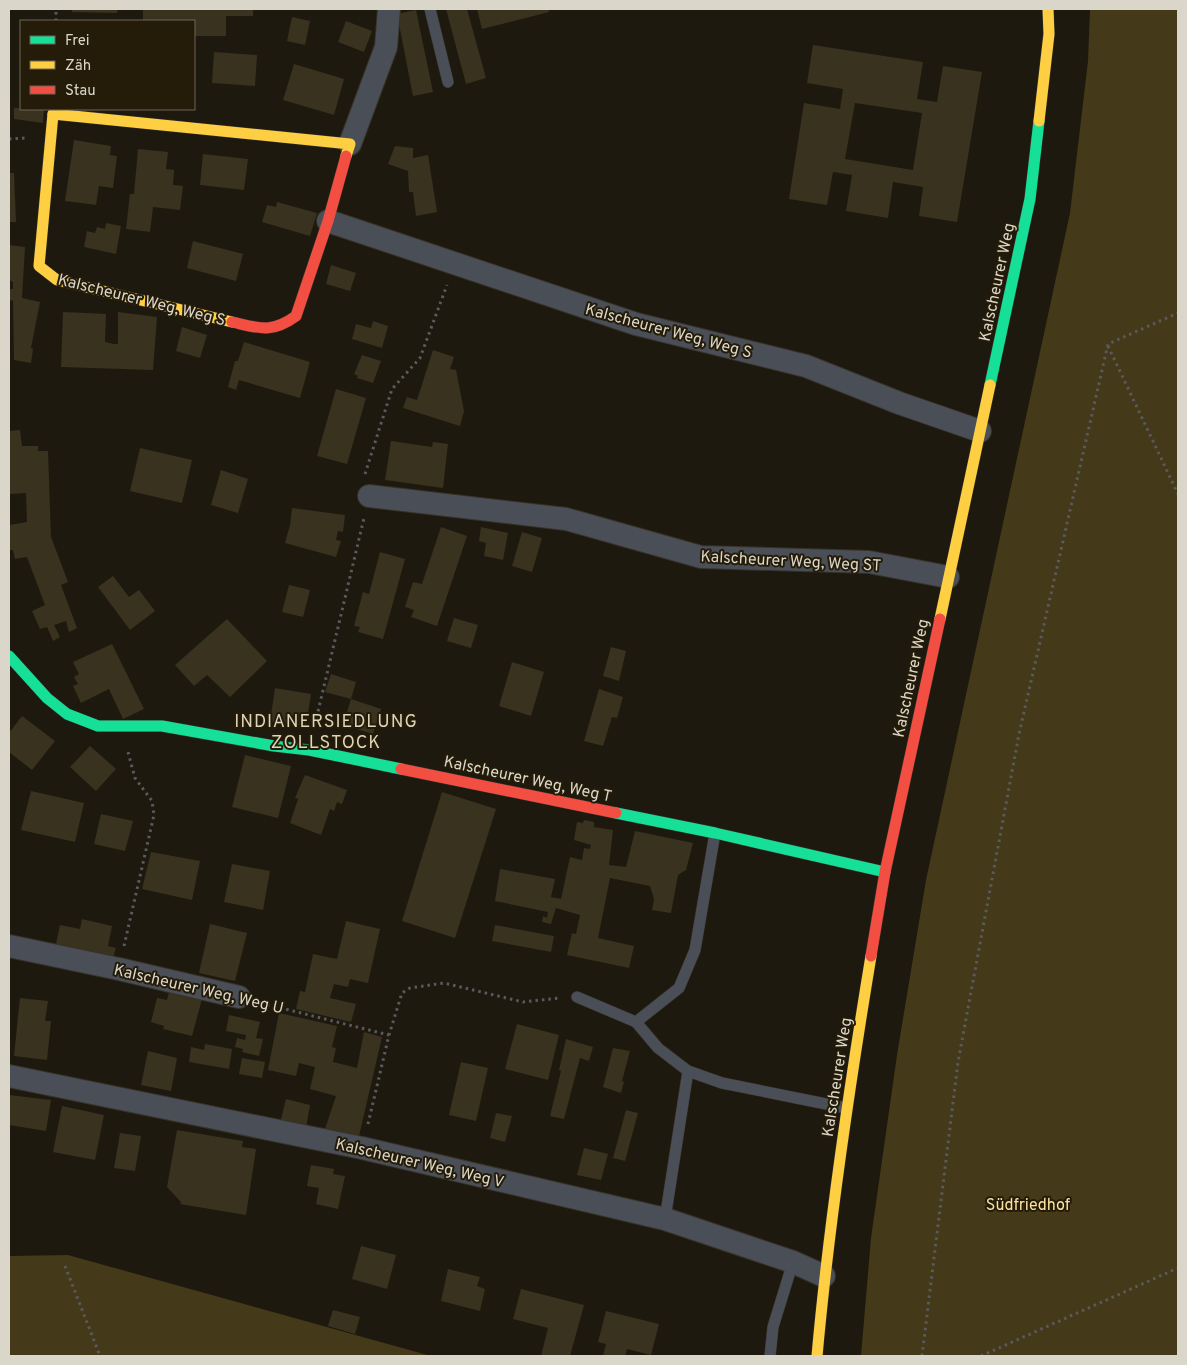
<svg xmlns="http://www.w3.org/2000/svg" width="1187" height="1365" viewBox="0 0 1187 1365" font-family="Overpass,sans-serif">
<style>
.green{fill:#443918}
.building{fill:#38321f;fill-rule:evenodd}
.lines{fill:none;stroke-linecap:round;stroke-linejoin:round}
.lane-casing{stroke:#37332a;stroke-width:12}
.street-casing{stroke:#37332a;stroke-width:24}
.fast-casing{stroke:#37332a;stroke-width:12}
.slow-casing{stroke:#37332a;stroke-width:12}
.jam-casing{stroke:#37332a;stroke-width:12}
.path{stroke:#5a5a5e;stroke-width:3;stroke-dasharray:2.5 4;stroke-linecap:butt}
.lane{stroke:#4a4e57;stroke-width:11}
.street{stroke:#4a4e57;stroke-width:22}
.fast{stroke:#16e098;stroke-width:11}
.slow{stroke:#ffcf43;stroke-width:11}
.jam{stroke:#f24e42;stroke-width:11}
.labels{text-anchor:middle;stroke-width:4;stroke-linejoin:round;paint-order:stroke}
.street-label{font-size:16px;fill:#dbd6ca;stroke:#241c08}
.park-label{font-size:16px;fill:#fce29f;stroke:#241c08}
.neighbourhood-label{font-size:18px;letter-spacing:1px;fill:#ddd4ba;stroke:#241c08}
</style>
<rect width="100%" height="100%" fill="#1e190e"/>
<g class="green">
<path d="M 1090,9 L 1178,9 L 1178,1356 L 861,1356 L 871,1238 L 897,1055 L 926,880 L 1070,213 L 1088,61 Z"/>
<path d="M 68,1255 L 431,1356 L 9,1356 L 9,1256 Z"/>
</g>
<g class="building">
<path d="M 72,9 L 118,9 L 117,13 L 72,12 Z"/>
<path d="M 143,9 L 253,9 L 253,16 L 226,16 L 226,36 L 194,36 L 194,21 L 143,21 Z"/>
<path d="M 446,9 L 467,9 L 486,78 L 466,84 Z"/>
<path d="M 477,9 L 548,9 L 549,12 L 482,29 Z"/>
<path d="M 416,10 L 433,92 L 413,96 L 397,14 Z"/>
<path d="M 292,17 L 310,21 L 305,45 L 287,41 Z"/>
<path d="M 346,21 L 372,31 L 364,52 L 338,42 Z"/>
<path d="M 813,45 L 923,62 L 917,99 L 937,102 L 943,66 L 982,72 L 957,222 L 919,216 L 923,187 L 893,182 L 888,218 L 846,211 L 852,175 L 833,172 L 827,205 L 789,199 L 804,103 L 840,109 L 843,89 L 807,83 ZM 855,103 L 922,113 L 913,170 L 845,159 Z"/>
<path d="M 214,52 L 257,55 L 255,86 L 212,83 Z"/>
<path d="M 294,64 L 344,79 L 334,115 L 283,100 Z"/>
<path d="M 14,108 L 44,109 L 43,123 L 14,119 Z"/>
<path d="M 74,140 L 111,146 L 110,155 L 117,156 L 113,188 L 99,186 L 96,205 L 65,201 Z"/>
<path d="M 395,146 L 413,148 L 413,158 L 428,155 L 437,212 L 416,216 L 413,192 L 409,192 L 408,171 L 388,164 Z"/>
<path d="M 138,149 L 168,152 L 166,169 L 174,170 L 173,185 L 183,186 L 180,210 L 153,207 L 150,232 L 126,229 L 130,194 L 134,194 Z"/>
<path d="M 203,154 L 248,159 L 244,190 L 200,185 Z"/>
<path d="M 9,173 L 14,173 L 16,222 L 9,222 Z"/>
<path d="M 277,202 L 317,213 L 310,236 L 262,222 L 267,205 L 276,207 Z"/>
<path d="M 106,223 L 121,226 L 116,254 L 84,247 L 87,231 L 95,233 L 97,227 L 105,229 Z"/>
<path d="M 193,241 L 243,254 L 236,281 L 187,268 Z"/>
<path d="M 9,245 L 25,247 L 22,298 L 40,302 L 31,348 L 33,349 L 31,363 L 14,360 L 13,300 L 9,301 L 9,289 L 13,289 L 13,282 L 9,280 Z"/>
<path d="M 331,265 L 356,273 L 350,291 L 326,284 Z"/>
<path d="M 63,312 L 106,314 L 105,342 L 114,344 L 118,344 L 118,312 L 157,317 L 153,370 L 61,367 Z"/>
<path d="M 373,321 L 388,326 L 382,348 L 352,339 L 356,324 L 371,328 Z"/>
<path d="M 182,327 L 207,335 L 200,358 L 176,351 Z"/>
<path d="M 244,342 L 310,362 L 300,398 L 239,380 L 236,390 L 228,387 L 235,361 L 238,361 Z"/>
<path d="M 433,350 L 454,357 L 450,369 L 456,370 L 464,411 L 460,426 L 403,408 L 407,397 L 417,400 Z"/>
<path d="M 362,355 L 381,361 L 373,383 L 357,378 L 358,376 L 354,374 Z"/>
<path d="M 336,389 L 366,398 L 347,464 L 317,456 Z"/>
<path d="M 20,430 L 22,446 L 38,446 L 38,451 L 48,451 L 51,537 L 68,582 L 61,585 L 77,628 L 69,632 L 66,621 L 54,625 L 60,637 L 53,641 L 47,627 L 40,629 L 32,611 L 45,605 L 27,557 L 15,559 L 13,550 L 9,550 L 9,525 L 27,522 L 26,493 L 9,494 L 9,431 Z"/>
<path d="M 391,441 L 432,447 L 433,442 L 448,444 L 443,488 L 385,480 Z"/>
<path d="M 140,448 L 192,460 L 182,503 L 130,491 Z"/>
<path d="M 221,470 L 248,479 L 238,513 L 211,505 Z"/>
<path d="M 292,508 L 345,515 L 343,532 L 338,531 L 336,540 L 341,541 L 336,557 L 285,543 L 290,525 Z"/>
<path d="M 441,527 L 467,536 L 437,626 L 411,617 L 414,610 L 405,607 L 413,582 L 422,584 Z"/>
<path d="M 481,527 L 508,533 L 503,560 L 484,556 L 486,543 L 479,541 Z"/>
<path d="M 522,532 L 542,538 L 532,572 L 512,566 Z"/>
<path d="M 380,552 L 405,559 L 383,639 L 358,632 L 360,627 L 354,626 L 363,592 L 369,594 Z"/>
<path d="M 113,576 L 129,597 L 139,590 L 155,611 L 130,630 L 98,587 Z"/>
<path d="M 289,585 L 310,590 L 303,617 L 282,612 Z"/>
<path d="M 454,618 L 478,625 L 471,648 L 447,641 Z"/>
<path d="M 227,619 L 267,661 L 230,697 L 207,675 L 194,686 L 175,665 Z"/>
<path d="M 112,644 L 144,709 L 123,719 L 109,689 L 81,703 L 73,686 L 78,684 L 74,677 L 79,674 L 73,662 Z"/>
<path d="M 611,647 L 626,651 L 619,681 L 603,676 Z"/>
<path d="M 512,662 L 544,672 L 531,716 L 499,706 Z"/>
<path d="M 331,674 L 356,682 L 351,699 L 325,692 Z"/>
<path d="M 275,688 L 311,694 L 306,726 L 270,722 Z"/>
<path d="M 599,689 L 623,697 L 617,718 L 612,717 L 603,746 L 584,741 Z"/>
<path d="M 351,699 L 381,709 L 373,734 L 343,725 Z"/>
<path d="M 22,716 L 55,741 L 32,770 L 9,752 L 9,733 Z"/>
<path d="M 90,746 L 116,769 L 96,791 L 70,767 Z"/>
<path d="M 245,755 L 291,766 L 278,818 L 232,807 Z"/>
<path d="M 305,775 L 347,790 L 342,804 L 337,802 L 334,811 L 330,809 L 321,835 L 290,823 L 298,799 L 295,798 Z"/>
<path d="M 31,791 L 84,803 L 75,842 L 21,830 Z"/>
<path d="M 442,792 L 496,809 L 455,938 L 402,921 Z"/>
<path d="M 101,814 L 133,821 L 125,851 L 94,844 Z"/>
<path d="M 584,820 L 594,822 L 594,827 L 613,830 L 609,865 L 626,867 L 635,831 L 693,843 L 686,870 L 678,875 L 671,913 L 652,910 L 654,899 L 650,886 L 610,878 L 598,938 L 634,946 L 629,968 L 567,955 L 572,933 L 576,934 L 580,915 L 556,908 L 551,924 L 542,922 L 543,916 L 547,918 L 548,912 L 495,901 L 500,869 L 555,879 L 551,897 L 561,899 L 570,857 L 582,860 L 584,848 L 590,849 L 591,845 L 574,840 L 577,822 L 583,823 Z"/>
<path d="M 151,852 L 200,861 L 192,900 L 142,889 Z"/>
<path d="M 232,864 L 270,871 L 263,910 L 224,902 Z"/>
<path d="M 82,919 L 112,926 L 108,946 L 116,948 L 112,961 L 55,949 L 60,925 L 80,929 Z"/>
<path d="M 346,921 L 380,929 L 368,983 L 350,979 L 348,987 L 334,984 L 330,998 L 356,1004 L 351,1022 L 296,1009 L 300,991 L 305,992 L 313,954 L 337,959 Z"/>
<path d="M 210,924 L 247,933 L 235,981 L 199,973 Z"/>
<path d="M 495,925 L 554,936 L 551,952 L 492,941 Z"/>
<path d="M 170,988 L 202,999 L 192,1036 L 163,1029 L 164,1026 L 151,1022 L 157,998 L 167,1000 Z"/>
<path d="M 20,998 L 48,1001 L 45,1021 L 51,1021 L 47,1060 L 14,1056 Z"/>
<path d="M 279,1013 L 337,1026 L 332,1047 L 336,1048 L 333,1062 L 357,1068 L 364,1032 L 382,1037 L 359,1136 L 325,1129 L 336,1096 L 310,1089 L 315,1067 L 299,1063 L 296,1076 L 268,1070 Z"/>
<path d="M 229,1015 L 260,1022 L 256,1038 L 263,1039 L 259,1056 L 242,1052 L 243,1049 L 235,1047 L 237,1038 L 245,1040 L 246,1035 L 226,1031 Z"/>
<path d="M 517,1024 L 559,1035 L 548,1080 L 505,1069 Z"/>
<path d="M 566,1039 L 593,1047 L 589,1061 L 580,1058 L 564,1119 L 550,1116 L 561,1071 L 559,1070 Z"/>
<path d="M 205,1044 L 232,1049 L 229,1069 L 189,1062 L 191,1047 L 204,1050 Z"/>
<path d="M 613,1048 L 630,1051 L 622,1081 L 624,1082 L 621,1093 L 603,1087 Z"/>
<path d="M 148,1051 L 177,1058 L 171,1091 L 141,1085 Z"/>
<path d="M 242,1058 L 265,1062 L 262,1078 L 239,1074 Z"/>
<path d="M 461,1062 L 488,1068 L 476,1121 L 449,1115 Z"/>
<path d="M 9,1095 L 51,1100 L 46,1131 L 9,1125 Z"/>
<path d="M 286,1099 L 310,1105 L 306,1128 L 280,1123 Z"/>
<path d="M 62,1106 L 104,1115 L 95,1160 L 53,1152 Z"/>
<path d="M 626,1110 L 638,1113 L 625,1161 L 613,1158 Z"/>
<path d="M 496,1113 L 512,1116 L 505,1142 L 490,1138 Z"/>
<path d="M 177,1130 L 243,1141 L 242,1147 L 256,1149 L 246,1215 L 180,1204 L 181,1202 L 167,1187 Z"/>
<path d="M 120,1133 L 141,1136 L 135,1171 L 114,1168 Z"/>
<path d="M 584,1148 L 608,1154 L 601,1180 L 577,1175 Z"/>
<path d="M 311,1165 L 334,1169 L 333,1174 L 345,1176 L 338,1209 L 316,1204 L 319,1188 L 307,1186 Z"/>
<path d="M 361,1246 L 396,1255 L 387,1289 L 352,1279 Z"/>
<path d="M 448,1269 L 480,1277 L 477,1286 L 485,1289 L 480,1311 L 441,1301 Z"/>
<path d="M 521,1289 L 584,1305 L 570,1356 L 541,1356 L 548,1328 L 513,1319 Z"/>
<path d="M 333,1310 L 360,1317 L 355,1334 L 328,1326 Z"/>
<path d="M 606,1311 L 659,1324 L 651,1355 L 627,1349 L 625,1356 L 603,1356 L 606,1344 L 598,1342 Z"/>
</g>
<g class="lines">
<g class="lane-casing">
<g id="lane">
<path d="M 430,9 L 448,82"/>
<path d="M 577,997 L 636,1022 L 658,1048 L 688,1071 L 722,1083 L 846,1108"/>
<path d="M 636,1022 L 679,988 L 695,950 L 715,833"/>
<path d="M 665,1219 L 688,1071"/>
<path d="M 770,1356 L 773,1327 L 793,1262"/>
</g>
</g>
<g class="street-casing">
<g id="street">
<path d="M 350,144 L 386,47 L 389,9"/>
<path d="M 328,221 L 636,324 L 806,366 L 899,403 L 980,431"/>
<path d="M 369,496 L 566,519 L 701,557 L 869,562 L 948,577"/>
<path d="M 9,946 L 119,969 L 239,997"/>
<path d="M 9,1076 L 362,1148 L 665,1219 L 793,1262 L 824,1276"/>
</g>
</g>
<g class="fast-casing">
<g id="fast">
<path d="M 990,385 L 1030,199 L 1039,121"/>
<path d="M 9,656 L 47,698 L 67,714 L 98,726 L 162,726 L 274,746 L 309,750 L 401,769"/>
<path d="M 616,813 L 715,833 L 885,872"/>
</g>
</g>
<g class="slow-casing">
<g id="slow">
<path d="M 53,114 L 350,144 L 346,156"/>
<path d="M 53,114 L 39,266 L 57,280 L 232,322"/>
<path d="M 1039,121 L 1049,34 L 1048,9"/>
<path d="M 940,619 L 990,385"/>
<path d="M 817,1356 C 829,1222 849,1089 871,956"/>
</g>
</g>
<g class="jam-casing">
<g id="jam">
<path d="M 232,322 C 259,328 271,334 296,316 L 328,221 L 346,156"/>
<path d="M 401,769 L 616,813"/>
<path d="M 871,956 L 885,872 L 940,619"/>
</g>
</g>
<g class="path">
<path d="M 56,21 L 56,9"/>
<path d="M 9,139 L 25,138"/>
<path d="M 1108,346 L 1178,494"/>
<path d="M 365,474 L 392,389 L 420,358 L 447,285"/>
<path d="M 315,724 L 364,518"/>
<path d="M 124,946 L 154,815 L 152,801 L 135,778 L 128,752"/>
<path d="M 261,1003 L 389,1035"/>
<path d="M 368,1124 L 389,1035 L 402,993 L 410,988 L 444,983 L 523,1002 L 559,998"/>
<path d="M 65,1266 L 100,1356"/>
<path d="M 922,1356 L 958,1062 L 1019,734 L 1108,344 L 1178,313"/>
<path d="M 981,1356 L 1178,1268"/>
</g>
<use href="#lane" class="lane"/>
<use href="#street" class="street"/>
<use href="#fast" class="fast"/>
<use href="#slow" class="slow"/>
<use href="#jam" class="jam"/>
</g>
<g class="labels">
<g class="street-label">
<text transform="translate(996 282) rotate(-78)" y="6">Kalscheurer Weg</text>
<text transform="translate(142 299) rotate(14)" y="6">Kalscheurer Weg, Weg S</text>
<text transform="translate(669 330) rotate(15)" y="6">Kalscheurer Weg, Weg S</text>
<text transform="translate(791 560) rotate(3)" y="6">Kalscheurer Weg, Weg ST</text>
<text transform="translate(910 678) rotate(-78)" y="6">Kalscheurer Weg</text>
<text transform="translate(528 778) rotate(12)" y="6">Kalscheurer Weg, Weg T</text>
<text transform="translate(199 988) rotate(13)" y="6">Kalscheurer Weg, Weg U</text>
<text transform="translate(836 1077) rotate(-81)" y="6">Kalscheurer Weg</text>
<text transform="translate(420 1162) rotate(13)" y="6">Kalscheurer Weg, Weg V</text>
</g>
<g class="park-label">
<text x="1028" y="1210">Südfriedhof</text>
</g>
<g class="neighbourhood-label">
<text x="326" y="727">INDIANERSIEDLUNG<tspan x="326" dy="21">ZOLLSTOCK</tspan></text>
</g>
</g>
<rect width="1187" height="1365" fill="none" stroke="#dbd6ca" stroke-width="20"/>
<rect x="20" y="20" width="175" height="90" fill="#241c08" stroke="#6d6656"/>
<rect x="30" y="36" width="25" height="8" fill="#16e098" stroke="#6d6656"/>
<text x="65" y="45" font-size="15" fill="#dbd6ca">Frei</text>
<rect x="30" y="61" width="25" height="8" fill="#ffcf43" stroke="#6d6656"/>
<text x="65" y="70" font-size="15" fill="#dbd6ca">Zäh</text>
<rect x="30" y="86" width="25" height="8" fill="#f24e42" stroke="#6d6656"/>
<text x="65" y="95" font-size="15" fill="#dbd6ca">Stau</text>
</svg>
